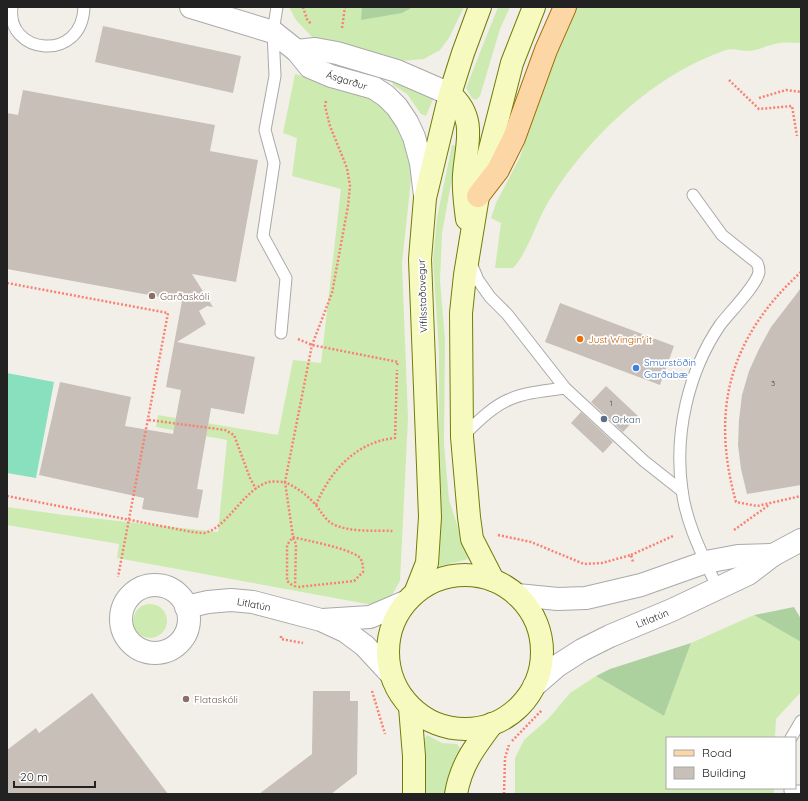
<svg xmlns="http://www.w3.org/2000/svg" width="808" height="801" viewBox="0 0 808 801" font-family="Quicksand,sans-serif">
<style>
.grass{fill:#cdebb0}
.forest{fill:#add19e}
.pitch{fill:#88e0be}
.building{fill:#c7bfb8}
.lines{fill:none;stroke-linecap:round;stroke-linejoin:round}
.lane-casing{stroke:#a9a9a9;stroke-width:13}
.street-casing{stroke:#a9a9a9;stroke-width:24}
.secondary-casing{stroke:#707d05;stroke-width:24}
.primary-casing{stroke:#a06b00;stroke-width:24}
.path{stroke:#fa8072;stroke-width:2.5;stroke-dasharray:2 2;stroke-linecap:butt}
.lane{stroke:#fff;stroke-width:11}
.street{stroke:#fff;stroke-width:22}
.secondary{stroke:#f7fabf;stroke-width:22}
.primary{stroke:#fcd6a4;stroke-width:22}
.education-dot{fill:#8d6e63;stroke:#fff;stroke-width:1.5}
.food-dot{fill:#e8710a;stroke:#fff;stroke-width:1.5}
.shop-dot{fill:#3f7fe0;stroke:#fff;stroke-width:1.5}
.service-dot{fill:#5c6f8a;stroke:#fff;stroke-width:1.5}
.labels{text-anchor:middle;stroke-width:3.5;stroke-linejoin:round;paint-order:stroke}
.number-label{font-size:8px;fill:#4b4948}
.street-label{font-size:10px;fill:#222;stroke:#fff}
.education-label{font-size:10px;fill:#785e54;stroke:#fff;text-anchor:start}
.food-label{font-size:10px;fill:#c56008;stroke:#fff;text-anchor:start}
.shop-label{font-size:10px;fill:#366cbe;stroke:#fff;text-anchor:start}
.service-label{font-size:10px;fill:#4e5e75;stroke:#fff;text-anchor:start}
</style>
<rect width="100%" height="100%" fill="#f2efe9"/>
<g class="grass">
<path d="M 289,7 L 464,7 L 449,38 L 440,50 L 424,59 L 401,61 L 313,38 L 296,20 Z"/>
<path d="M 498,7 L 510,7 L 500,29 L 480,96 L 476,100 L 472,98 L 466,88 Z"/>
<path d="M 577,7 L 801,7 L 801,43 C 794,43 787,42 780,43 C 769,44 758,51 747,51 C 740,51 733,48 726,50 C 655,74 589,136 550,199 C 537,219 528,253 513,268 L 495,268 L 501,223 L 491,218 L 496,203 L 520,157 L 560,39 Z"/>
<path d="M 295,74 L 374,96 L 395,118 L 409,150 L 412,171 L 402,263 L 408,418 L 400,581 L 387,604 L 367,604 L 117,558 L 119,544 L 7,525 L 7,507 L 64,515 L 218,532 L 227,440 L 156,427 L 158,415 L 278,435 L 293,360 L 321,363 L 341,189 L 292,176 L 297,138 L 283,133 Z"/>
<path d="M 396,80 L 429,95 L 433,99 L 426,116 L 421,114 L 407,94 L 393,85 L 392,82 Z"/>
<path d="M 452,145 L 458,146 L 442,233 L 440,280 L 445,340 L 444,444 L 449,500 L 468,559 L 437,567 L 439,499 L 439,351 L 433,260 L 437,218 Z"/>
<circle cx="150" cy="621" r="17"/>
<path d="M 754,615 L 801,642 L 801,692 L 776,719 L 775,738 L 667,738 L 667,788 L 774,788 L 774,794 L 515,794 L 515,758 L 524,740 L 549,718 L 570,693 L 596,676 L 664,716 L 691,643 Z"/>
<path d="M 427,735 L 442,743 L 457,744 L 460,748 L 448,776 L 445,794 L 423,794 L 424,741 Z"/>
</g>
<g class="forest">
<path d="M 362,7 L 413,7 L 402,13 L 361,20 Z"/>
<path d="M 794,607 L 801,619 L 801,642 L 754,615 Z"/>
<path d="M 691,643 L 664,716 L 596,676 L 610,669 Z"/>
</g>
<path class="pitch" d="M 7,373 L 54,382 L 36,478 L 7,473 Z"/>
<g class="building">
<path d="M 103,26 L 241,56 L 233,93 L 95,62 Z"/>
<path d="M 23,90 L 215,125 L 210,151 L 258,160 L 236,282 L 192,274 L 213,307 L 207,306 L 199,311 L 206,324 L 177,342 L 255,357 L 244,414 L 211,408 L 197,489 L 203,490 L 198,518 L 142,509 L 144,498 L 39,475 L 60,382 L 131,397 L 125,426 L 173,434 L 181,390 L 166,387 L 182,301 L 7,269 L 7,113 L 18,115 Z"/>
<path d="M 801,288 L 801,485 L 747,494 L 741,469 L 738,445 L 739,420 L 742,395 L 749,371 L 759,349 L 771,327 Z"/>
<path d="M 560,303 L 674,346 L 660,385 L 545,342 Z"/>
<path d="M 606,386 L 638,416 L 623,432 L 591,402 Z"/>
<path d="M 581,412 L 613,442 L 603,453 L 571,423 Z"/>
<path d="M 313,691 L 350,691 L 350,701 L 358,701 L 357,774 L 331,794 L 259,794 L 312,754 Z"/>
<path d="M 92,693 L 168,794 L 7,794 L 7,750 L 36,728 L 39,733 Z"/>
</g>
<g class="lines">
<g class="lane-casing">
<g id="lane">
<path d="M 12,7 C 5,54 82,64 84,7"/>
<path d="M 277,7 L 273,32 L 275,76 L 265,130 L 274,163 L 263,236 L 286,278 L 281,333"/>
<path d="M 693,195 L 722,235 L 757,263 C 758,265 759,269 759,272 C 757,285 729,313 720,325 C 688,372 674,434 682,490 C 686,524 704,558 718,589"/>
<path d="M 471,263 L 478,280 L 490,297 L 507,314 L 565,388 L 644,461 L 682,491"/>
<path d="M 463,436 C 502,397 510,395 565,388"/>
<path d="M 791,738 L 801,721"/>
<path d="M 790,788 L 790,791 L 801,791"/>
</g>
</g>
<g class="street-casing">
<g id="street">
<path d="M 191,7 L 273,32 L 297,51 L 310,67 L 331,76 L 374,88 L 386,96 L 397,107 L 407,122 L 414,137 L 421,163 L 425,196"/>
<path d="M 297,51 L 315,49 L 337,53 L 397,71 L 450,94"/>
<circle cx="155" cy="619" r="34"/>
<path d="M 517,595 L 558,599 L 586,598 L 641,585 L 706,562 L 738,556 L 773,555"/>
<path d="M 186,607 L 208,602 L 231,600 L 253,602 L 321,620 L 345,631 L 365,646 L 390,673"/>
<path d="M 322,620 L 370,617 L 405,602"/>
<path d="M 534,686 L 557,666 L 582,650 L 610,636 L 672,610 L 748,574 L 773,555 L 801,540"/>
</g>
</g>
<g class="secondary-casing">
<g id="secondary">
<path d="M 450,94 C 478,118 466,145 464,175 C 463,190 465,204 467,219"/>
<circle cx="465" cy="652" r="77"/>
<path d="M 493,580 L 472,539 L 469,517 L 462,437 L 461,313 L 465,275 L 478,196 L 512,63 L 534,7"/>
<path d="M 416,591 L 427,563 L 430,517 L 420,259 L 425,198 L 450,94 L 463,53 L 480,7"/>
<path d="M 410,707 L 414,756 L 414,794"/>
<path d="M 456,794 C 461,765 474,748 492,724"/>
</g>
</g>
<g class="primary-casing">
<path id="primary" d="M 478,196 L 498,170 L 514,138 L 546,50 L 565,7"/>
</g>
<g class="path">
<path d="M 303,7 L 307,19 L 311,24"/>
<path d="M 342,28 L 345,7"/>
<path d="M 729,80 L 759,109 L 792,106 L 797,136"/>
<path d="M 759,98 L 786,90 L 801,92"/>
<path d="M 326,101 L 325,106 L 330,126 L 347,168 L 350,186 L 348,206 L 332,293 L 312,345 L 285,482 C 297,488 306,494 315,504 C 321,511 324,518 331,523 C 348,533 375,530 393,531"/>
<path d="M 801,272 C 730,337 710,409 736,502 L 757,506 L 801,496"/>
<path d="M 7,283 L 168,313 L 118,577"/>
<path d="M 298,339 L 312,345 L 398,362 L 397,365"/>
<path d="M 149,420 L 225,430 L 234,435 L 250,478 L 256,489"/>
<path d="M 7,496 L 192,532 C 196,532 200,533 204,533 C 227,529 244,488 269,482 C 274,481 280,482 285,482 L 293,537 C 308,541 348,548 359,557 C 363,561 363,566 363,572 L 354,581 L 298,587"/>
<path d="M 316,505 C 330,471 356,442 395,438 L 397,370"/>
<path d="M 734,530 L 769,505"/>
<path d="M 498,535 L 531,542 L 584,564 L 602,563 L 631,555 L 633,562"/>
<path d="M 293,538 L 296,544 L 295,588"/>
<path d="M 631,555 L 673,536"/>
<path d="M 292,585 L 287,581 L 287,545 L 293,537"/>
<path d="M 281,636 L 281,639 L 303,643"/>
<path d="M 372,691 L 385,734"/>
<path d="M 512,741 L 542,710"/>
<path d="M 504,794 L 505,758 L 509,745"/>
</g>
<use href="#lane" class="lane"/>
<use href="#street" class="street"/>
<use href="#secondary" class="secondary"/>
<use href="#primary" class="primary"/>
</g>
<g class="education-dot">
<circle cx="152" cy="296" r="4"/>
<circle cx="186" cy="699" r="4"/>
</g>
<circle class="food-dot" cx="580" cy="339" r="4"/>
<circle class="shop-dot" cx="636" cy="368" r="4"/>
<circle class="service-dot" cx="604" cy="419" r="4"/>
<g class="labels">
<g class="number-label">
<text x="773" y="386">3</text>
<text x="611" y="406">1</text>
</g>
<g class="street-label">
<text transform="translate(347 80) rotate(17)" y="4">Ásgarður</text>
<text transform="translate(422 296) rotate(-92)" y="4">Vífilsstaðavegur</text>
<text transform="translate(254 604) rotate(11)" y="4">Litlatún</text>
<text transform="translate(652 618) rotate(-22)" y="4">Litlatún</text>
</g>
<g class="education-label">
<text x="160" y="300">Garðaskóli</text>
<text x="194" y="703">Flataskóli</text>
</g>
<g class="food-label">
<text x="588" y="343">Just Wingin' it</text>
</g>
<g class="shop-label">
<text x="644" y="366">Smurstöðin<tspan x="644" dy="12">Garðabæ</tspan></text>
</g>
<g class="service-label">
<text x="612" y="423">Orkan</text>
</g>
</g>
<rect width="808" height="801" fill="none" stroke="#222222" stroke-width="16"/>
<rect x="666" y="737" width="130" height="52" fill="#ffffff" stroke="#a7a7a7"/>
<rect x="674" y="750" width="20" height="6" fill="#fcd6a4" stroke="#a7a7a7"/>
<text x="702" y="757" font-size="12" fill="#222222">Road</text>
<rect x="674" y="767" width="20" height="12" fill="#c7bfb8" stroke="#a7a7a7"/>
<text x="702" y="777" font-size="12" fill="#222222">Building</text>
<path d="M14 781v6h81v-6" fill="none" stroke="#222222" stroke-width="2"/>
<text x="20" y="781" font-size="12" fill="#222222" stroke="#ffffff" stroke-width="3" paint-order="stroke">20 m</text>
</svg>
